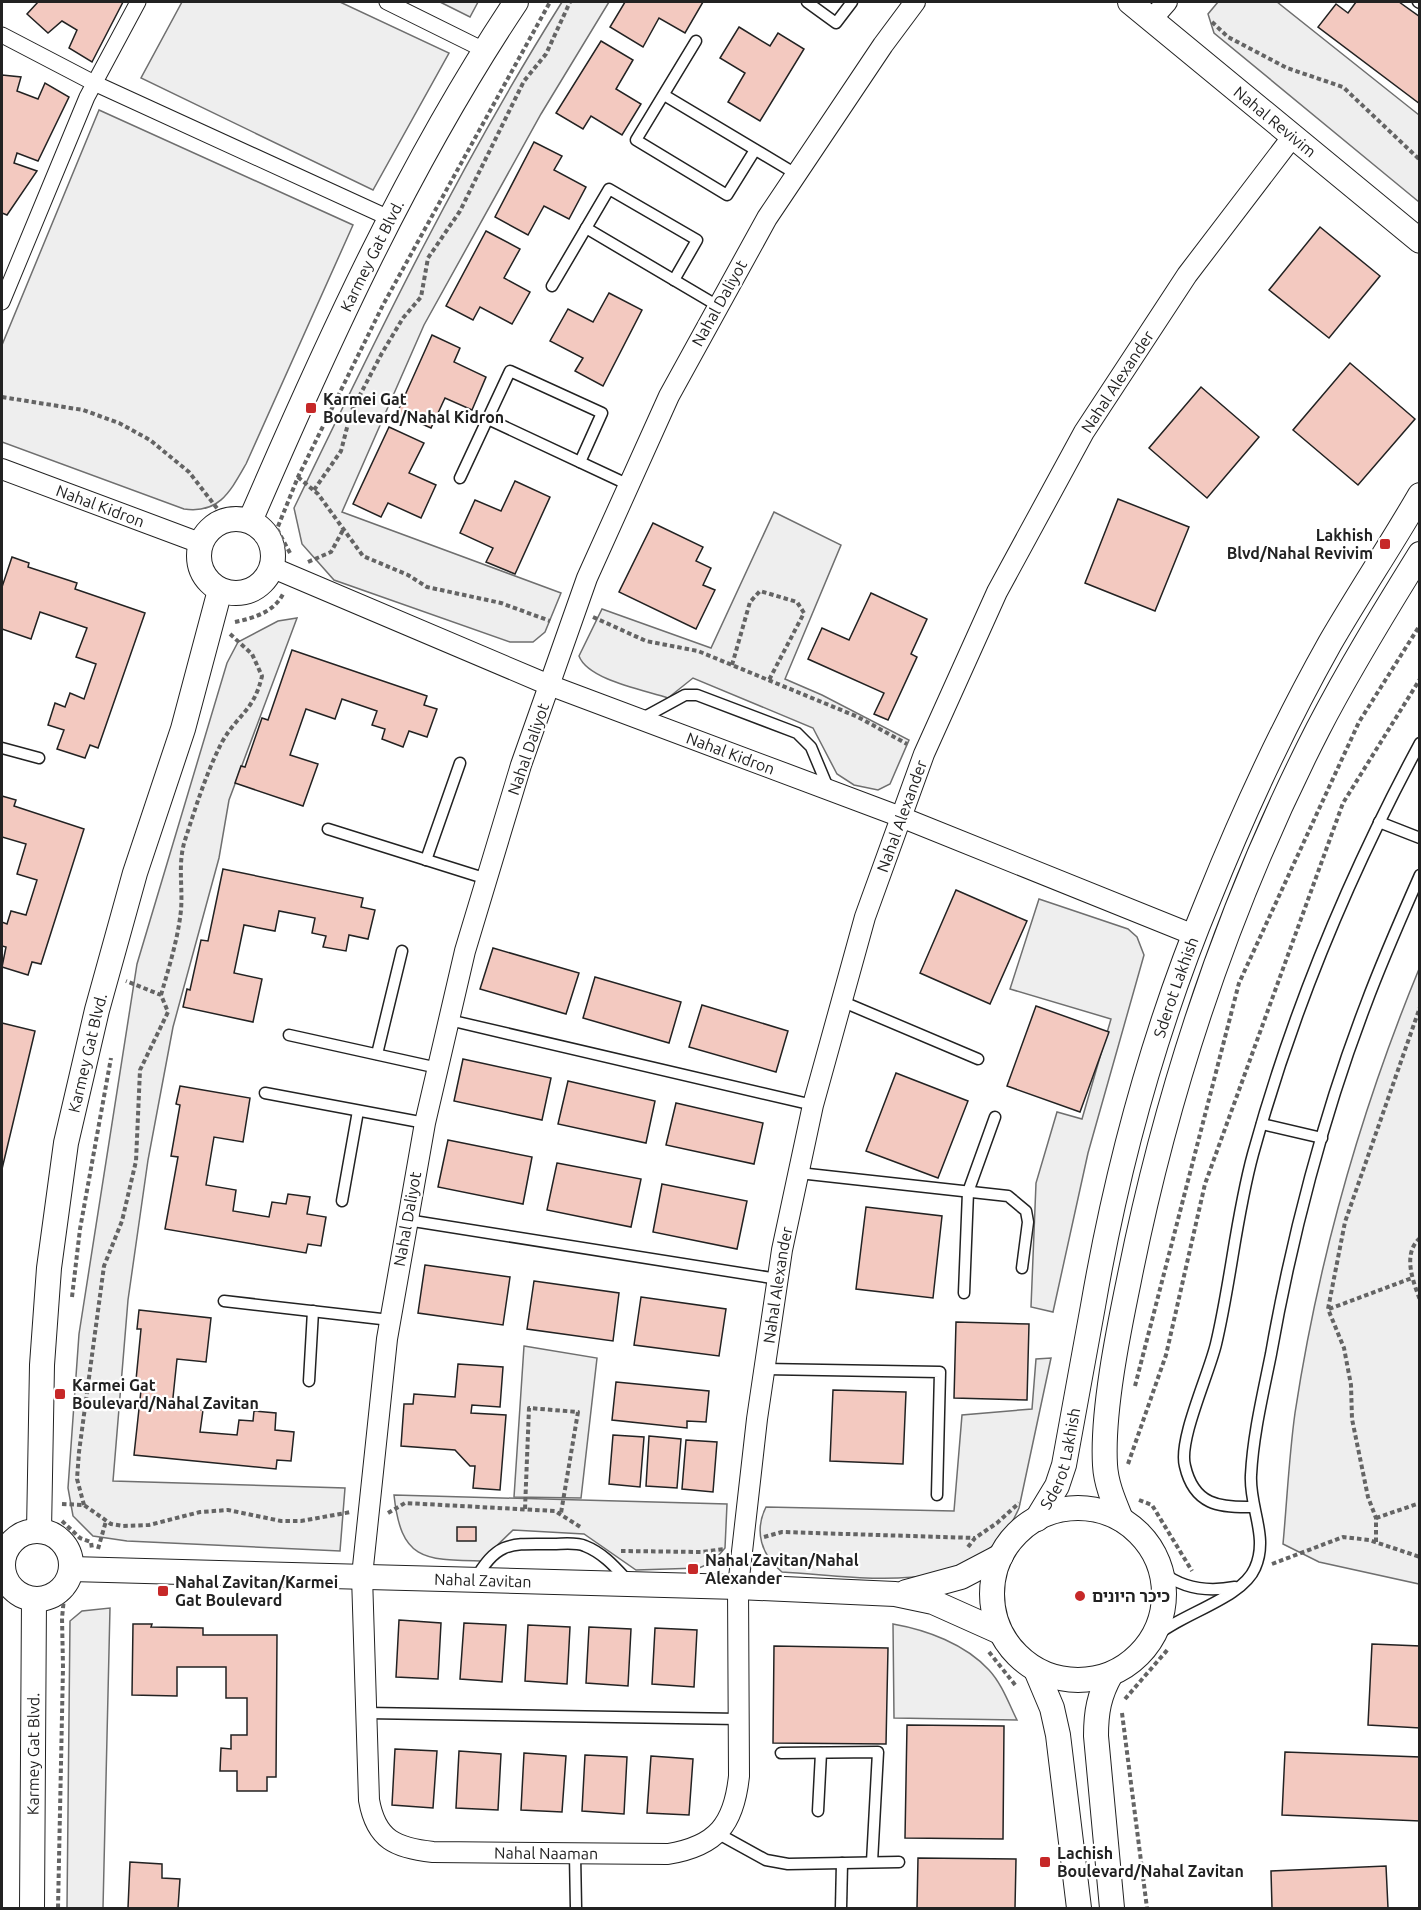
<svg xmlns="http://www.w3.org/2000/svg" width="1421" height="1910" viewBox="0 0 1421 1910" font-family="Ubuntu,'Noto Sans Hebrew',sans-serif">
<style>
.green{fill:#eee;stroke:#6f6f6f;stroke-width:1.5}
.building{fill:#f3c9c0;stroke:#222;stroke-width:1.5}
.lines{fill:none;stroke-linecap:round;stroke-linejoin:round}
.service-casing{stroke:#222;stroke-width:13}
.pedestrian-casing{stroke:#222;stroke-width:17}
.minor-casing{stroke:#222;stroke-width:22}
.tertiary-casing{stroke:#222;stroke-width:26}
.path{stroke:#646464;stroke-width:4;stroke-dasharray:4.5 3;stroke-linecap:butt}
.service{stroke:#fff;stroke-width:10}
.pedestrian{stroke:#fff;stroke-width:15}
.minor{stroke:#fff;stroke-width:20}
.tertiary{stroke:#fff;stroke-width:24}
.poi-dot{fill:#c62828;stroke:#fff;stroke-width:2}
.labels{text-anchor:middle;stroke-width:4.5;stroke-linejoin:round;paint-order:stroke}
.street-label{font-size:16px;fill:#222;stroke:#fff}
.poi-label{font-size:16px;font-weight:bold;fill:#222;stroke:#fff;text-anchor:start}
</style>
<rect width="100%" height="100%" fill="#fff"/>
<g class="green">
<path d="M 182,2 L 340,2 L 449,53 L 373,190 L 141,78 Z"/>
<path d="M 440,2 L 478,2 L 470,17 Z"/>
<path d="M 562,2 L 609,2 L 541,114 L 424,325 L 342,512 L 561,593 L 545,632 L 533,642 L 510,642 L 334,580 L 302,544 L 294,508 C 377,336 460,164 562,2 Z"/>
<path d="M 1218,2 L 1277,2 L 1419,115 L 1419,202 L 1214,33 L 1208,14 Z"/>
<path d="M 99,110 L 353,225 L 246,464 C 230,492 219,514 184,509 L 2,442 L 2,345 Z"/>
<path d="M 774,512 L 841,545 L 785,679 L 822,695 L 909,740 L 890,784 L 878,790 L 854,785 L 837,774 L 813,728 L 693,678 L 668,698 C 644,690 588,680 579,656 L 602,609 L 711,648 Z"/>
<path d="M 297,618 L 229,800 L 219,858 L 173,1027 L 148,1160 L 128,1300 L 113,1481 L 345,1488 L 340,1551 L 127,1541 L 93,1536 L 73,1516 L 68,1488 L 79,1334 L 137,964 L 227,663 L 238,642 L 278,621 Z"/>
<path d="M 1039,899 L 1128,929 L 1137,937 L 1144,955 L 1088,1153 L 1053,1312 L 1031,1307 L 1036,1183 L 1057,1112 L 1082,1119 L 1111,1019 L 1010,989 Z"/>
<path d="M 1419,969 L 1419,1584 L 1319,1562 L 1283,1544 C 1287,1501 1289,1456 1295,1413 C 1318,1262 1361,1110 1419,969 Z"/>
<path d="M 524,1346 L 597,1358 L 581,1498 L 514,1497 Z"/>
<path d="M 1051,1358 L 1019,1508 C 979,1602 863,1576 782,1572 C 761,1555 754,1531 766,1507 L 954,1511 L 962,1415 L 1032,1409 L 1036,1359 Z"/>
<path d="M 394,1495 L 727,1504 L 725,1548 L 713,1562 L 699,1568 L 636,1570 L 584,1534 L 513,1530 L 481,1561 C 423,1560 401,1560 394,1495 Z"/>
<path d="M 110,1608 L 103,1908 L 67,1908 L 70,1621 L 82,1611 Z"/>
<path d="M 893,1624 C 927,1630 965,1644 989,1670 C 1002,1684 1009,1704 1017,1720 L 894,1718 Z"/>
</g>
<g class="building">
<path d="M 38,2 L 123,2 L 92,62 L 69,48 L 77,30 L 62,21 L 48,33 L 27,14 Z"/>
<path d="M 625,2 L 703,2 L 685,33 L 659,18 L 643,47 L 610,27 Z"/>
<path d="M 1356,2 L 1399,2 L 1420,17 L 1420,104 L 1318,27 L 1336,4 L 1348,13 Z"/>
<path d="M 739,27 L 770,46 L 778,33 L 804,49 L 760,121 L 728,102 L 745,73 L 720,58 Z"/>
<path d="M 601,41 L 633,60 L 616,89 L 641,104 L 622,135 L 591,116 L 583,129 L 556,113 Z"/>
<path d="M 2,75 L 21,77 L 17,91 L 38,99 L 45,83 L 69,97 L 38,161 L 17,153 L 14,163 L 37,171 L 7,215 L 2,213 Z"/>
<path d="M 534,142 L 562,156 L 554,170 L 586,187 L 569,219 L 544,206 L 528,235 L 495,217 Z"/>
<path d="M 1320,227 L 1380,276 L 1329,338 L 1269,290 Z"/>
<path d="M 486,231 L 520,249 L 504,278 L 530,292 L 512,324 L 480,307 L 473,320 L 446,306 Z"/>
<path d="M 609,293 L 642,310 L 603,386 L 575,371 L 583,358 L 550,341 L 568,309 L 593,322 Z"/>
<path d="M 432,335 L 460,348 L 454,362 L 486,377 L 472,410 L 445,398 L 431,428 L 397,413 Z"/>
<path d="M 1350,363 L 1415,419 L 1358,485 L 1293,430 Z"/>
<path d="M 1201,387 L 1259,437 L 1207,498 L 1149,448 Z"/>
<path d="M 389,427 L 424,443 L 409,473 L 436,485 L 421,518 L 388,503 L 381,517 L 353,504 Z"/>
<path d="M 515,481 L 550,497 L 515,574 L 486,562 L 493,548 L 460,533 L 475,500 L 501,511 Z"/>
<path d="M 1118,499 L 1189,527 L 1155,611 L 1085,583 Z"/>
<path d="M 653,523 L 703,547 L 696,561 L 711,568 L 703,585 L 715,590 L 696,629 L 619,592 Z"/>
<path d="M 12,557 L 29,563 L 28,567 L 77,583 L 75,589 L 145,613 L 98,748 L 90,745 L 85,758 L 57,749 L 64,730 L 48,725 L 55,703 L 65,707 L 70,693 L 84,699 L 96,664 L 76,657 L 87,628 L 40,612 L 31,639 L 2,629 L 2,587 Z"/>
<path d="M 871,593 L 927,619 L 911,654 L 917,657 L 888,720 L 874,714 L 884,693 L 808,659 L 822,628 L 849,640 Z"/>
<path d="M 292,650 L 427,696 L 424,705 L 437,709 L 427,737 L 409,731 L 403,747 L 382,739 L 385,729 L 372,725 L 377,711 L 342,699 L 335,719 L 306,709 L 290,755 L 318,764 L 303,806 L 235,783 L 241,766 L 245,767 L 262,718 L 268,720 Z"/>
<path d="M 2,796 L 16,800 L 14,806 L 84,829 L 41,964 L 32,962 L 28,975 L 2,967 L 6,947 L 2,946 L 2,922 L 7,924 L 11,911 L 26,915 L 37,880 L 17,874 L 26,844 L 2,837 Z"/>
<path d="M 223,869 L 363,898 L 361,907 L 375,910 L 368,939 L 349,935 L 346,951 L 323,947 L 326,936 L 312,933 L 315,918 L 279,911 L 275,931 L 244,925 L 234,973 L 262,979 L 253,1022 L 183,1007 L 187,989 L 190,990 L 201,940 L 208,941 Z"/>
<path d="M 956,890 L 1027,921 L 990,1004 L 920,973 Z"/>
<path d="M 493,948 L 579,973 L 566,1014 L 480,989 Z"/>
<path d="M 595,977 L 681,1002 L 669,1043 L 583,1018 Z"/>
<path d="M 702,1005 L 788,1031 L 776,1072 L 689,1047 Z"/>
<path d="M 1036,1006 L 1109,1032 L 1080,1112 L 1007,1086 Z"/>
<path d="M 2,1023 L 35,1031 L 2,1169 Z"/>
<path d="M 463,1059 L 551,1078 L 542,1120 L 454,1101 Z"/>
<path d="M 896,1073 L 968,1101 L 938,1178 L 866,1151 Z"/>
<path d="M 568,1081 L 655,1101 L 646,1143 L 558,1124 Z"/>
<path d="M 180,1086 L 250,1098 L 243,1142 L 214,1137 L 206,1185 L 236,1190 L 233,1211 L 269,1217 L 272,1202 L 286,1204 L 288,1194 L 310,1197 L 307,1214 L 326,1217 L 321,1246 L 308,1244 L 306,1253 L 165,1229 L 178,1157 L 171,1156 L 180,1105 L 176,1104 Z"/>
<path d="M 676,1103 L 763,1123 L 754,1164 L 666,1145 Z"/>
<path d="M 448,1140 L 532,1157 L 523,1204 L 438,1187 Z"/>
<path d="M 557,1163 L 641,1179 L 631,1227 L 547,1210 Z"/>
<path d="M 662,1184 L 747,1201 L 737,1249 L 653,1232 Z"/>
<path d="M 866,1207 L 942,1216 L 933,1298 L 856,1289 Z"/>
<path d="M 425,1265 L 510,1277 L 503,1325 L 418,1313 Z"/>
<path d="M 534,1281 L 619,1293 L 613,1341 L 527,1329 Z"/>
<path d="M 641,1297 L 726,1309 L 719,1356 L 634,1345 Z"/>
<path d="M 139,1310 L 211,1318 L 206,1362 L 177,1359 L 172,1407 L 203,1410 L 200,1432 L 237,1435 L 239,1420 L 253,1421 L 254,1411 L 276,1413 L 275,1430 L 294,1432 L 291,1461 L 277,1460 L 276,1469 L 134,1455 L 142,1381 L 136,1380 L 141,1329 L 137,1329 Z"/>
<path d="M 956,1322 L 1029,1324 L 1027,1400 L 954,1398 Z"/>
<path d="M 458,1364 L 503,1367 L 500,1407 L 472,1405 L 471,1413 L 506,1415 L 500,1490 L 473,1488 L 475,1466 L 470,1466 L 455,1450 L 401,1446 L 404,1404 L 413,1404 L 414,1394 L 455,1397 Z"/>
<path d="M 616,1382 L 709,1391 L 706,1422 L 687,1421 L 687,1428 L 612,1420 Z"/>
<path d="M 833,1390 L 906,1392 L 903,1464 L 830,1461 Z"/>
<path d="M 613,1435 L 644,1437 L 640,1487 L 609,1484 Z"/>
<path d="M 649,1436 L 681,1439 L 677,1488 L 646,1486 Z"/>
<path d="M 686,1440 L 717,1442 L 713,1492 L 682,1489 Z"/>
<rect x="457" y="1527" width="19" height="14"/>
<path d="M 399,1620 L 441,1623 L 438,1679 L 396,1677 Z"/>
<path d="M 464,1623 L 506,1625 L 502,1682 L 460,1679 Z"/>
<path d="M 133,1624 L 152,1624 L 151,1627 L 203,1628 L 203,1635 L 277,1635 L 276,1777 L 267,1777 L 267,1791 L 237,1791 L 237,1771 L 220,1771 L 221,1748 L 231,1749 L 231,1735 L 247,1735 L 247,1698 L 226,1698 L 226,1667 L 177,1667 L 177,1696 L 132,1695 Z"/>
<path d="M 528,1625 L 570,1627 L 567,1684 L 525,1681 Z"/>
<path d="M 589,1627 L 631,1629 L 628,1686 L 586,1683 Z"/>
<path d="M 655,1628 L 697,1630 L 694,1687 L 652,1684 Z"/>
<path d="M 1372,1644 L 1420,1646 L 1420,1728 L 1368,1725 Z"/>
<path d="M 774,1646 L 888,1648 L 886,1744 L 773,1743 Z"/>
<path d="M 907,1725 L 1004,1726 L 1003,1839 L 905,1838 Z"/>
<path d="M 395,1749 L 437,1751 L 433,1808 L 392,1805 Z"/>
<path d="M 459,1751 L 501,1754 L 498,1810 L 456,1808 Z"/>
<path d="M 1285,1752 L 1420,1757 L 1420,1821 L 1282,1815 Z"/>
<path d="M 524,1753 L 566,1756 L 562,1812 L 521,1810 Z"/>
<path d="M 585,1755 L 627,1757 L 624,1814 L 582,1811 Z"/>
<path d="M 651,1756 L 693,1759 L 689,1815 L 647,1813 Z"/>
<path d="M 918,1858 L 1016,1859 L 1015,1908 L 917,1908 Z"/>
<path d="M 130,1862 L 162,1864 L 162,1878 L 180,1879 L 178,1908 L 128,1908 Z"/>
<path d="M 1386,1866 L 1388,1908 L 1272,1908 L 1271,1871 Z"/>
</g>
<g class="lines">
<g class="service-casing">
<g id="service">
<path d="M 807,2 L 836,23 L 852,2"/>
<path d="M 1418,2 L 1420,3"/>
<path d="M 696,41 L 636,140 L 727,195 L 755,150"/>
<path d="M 664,95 L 796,174"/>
<path d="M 586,228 L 718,306"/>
<path d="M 552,286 L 609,189 L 697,240 L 674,280"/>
<path d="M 488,419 L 629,485"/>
<path d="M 460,478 L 510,371 L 602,413 L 580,462"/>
<path d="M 641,719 L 685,695 L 697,695 L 797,733 L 811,747 L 829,790"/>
<path d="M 2,748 L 39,758"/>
<path d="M 1379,822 L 1420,838"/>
<path d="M 328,829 L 487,879"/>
<path d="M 426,860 L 460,763"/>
<path d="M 841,1001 L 978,1059"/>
<path d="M 449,1020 L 813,1105"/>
<path d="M 289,1035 L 438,1068"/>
<path d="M 377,1054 L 402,951"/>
<path d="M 265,1093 L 425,1123"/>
<path d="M 1262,1124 L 1322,1138"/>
<path d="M 799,1173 L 1008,1196 L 1026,1211 L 1028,1222 L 1022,1268"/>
<path d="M 342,1201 L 358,1111"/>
<path d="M 407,1220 L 778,1279"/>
<path d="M 964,1293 L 968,1192 L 995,1117"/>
<path d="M 224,1301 L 390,1320"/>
<path d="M 764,1369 L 940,1372 L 937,1495"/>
<path d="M 309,1381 L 313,1311"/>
<path d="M 1254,1507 C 1219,1508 1194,1505 1185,1466 C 1178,1440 1209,1374 1216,1344 C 1231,1281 1236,1216 1253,1154 C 1292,1012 1350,873 1420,743"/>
<path d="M 1162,1572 C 1183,1589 1208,1592 1235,1587"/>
<path d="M 475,1580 C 497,1540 512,1544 553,1544 C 563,1544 576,1542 585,1546 C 603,1553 615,1567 628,1581"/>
<path d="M 1152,1639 C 1179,1614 1242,1599 1255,1568 C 1269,1537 1249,1507 1251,1475 C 1253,1435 1263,1394 1271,1354 C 1291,1240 1324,1113 1366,1004 C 1382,961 1401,918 1420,875"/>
<path d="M 366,1713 L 739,1719"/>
<path d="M 781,1753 L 878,1752 L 872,1862"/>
<path d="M 818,1811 L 821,1753"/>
<path d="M 717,1833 L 766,1860 L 788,1864 L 899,1862"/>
<path d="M 575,1854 L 576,1908"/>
<path d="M 841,1908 L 842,1863"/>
</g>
</g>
<g class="pedestrian-casing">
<g id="pedestrian">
<path d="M 387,2 L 484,50"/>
<path d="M 2,35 L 94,83 L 389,218"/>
<path d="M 2,302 L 87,97 L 138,2"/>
</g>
</g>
<g class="minor-casing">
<g id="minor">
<path id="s1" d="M 915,2 L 883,45 L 767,218 L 669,396 L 587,578 L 521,765 L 465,951 L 425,1123 L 387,1339 L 362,1576 L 369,1800 C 376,1840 396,1848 433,1852 L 668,1854 C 717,1846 734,1824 739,1776 L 738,1587 L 757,1419 L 782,1250 L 813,1105 L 865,917 L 924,754 L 997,592 L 1084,432 L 1187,275 L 1293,136"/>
<path d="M 1152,19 L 1167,2"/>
<path id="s2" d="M 2,469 L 200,543"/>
<path id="s3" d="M 271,567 L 549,685 L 901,817 L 1194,935"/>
<path d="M 2,1572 L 4,1572"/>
</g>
</g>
<g class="tertiary-casing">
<g id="tertiary">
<path id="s4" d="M 1130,2 L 1420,241"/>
<circle cx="236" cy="556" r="37"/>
<path id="s5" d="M 250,521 C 327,343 408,164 516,2"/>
<circle cx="1078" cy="1594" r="86"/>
<path id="s6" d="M 1037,1519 L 1057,1486 L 1064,1465 C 1074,1412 1083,1359 1093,1306 C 1117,1167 1155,1028 1209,898 C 1244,811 1284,725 1330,643 C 1359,593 1391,545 1420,495"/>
<path d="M 1121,1519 C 1114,1502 1106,1484 1105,1465 C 1102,1412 1118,1333 1129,1280 C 1167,1089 1229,903 1318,729 C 1349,669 1384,612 1420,554"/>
<path id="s7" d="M 39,1531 L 42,1365 L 49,1268 L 66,1143 L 97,1010 L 135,873 L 183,729 L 220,590"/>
<circle cx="37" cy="1565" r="34"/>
<path id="s8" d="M 71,1569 L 738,1587 L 895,1594 L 933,1602 L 1000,1632"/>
<path d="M 906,1592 L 961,1577 L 1001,1556"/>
<path d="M 1036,1670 L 1052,1708 L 1058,1735 L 1079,1908"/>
<path d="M 1111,1674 C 1099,1695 1096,1712 1096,1736 L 1112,1908"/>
<path id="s9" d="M 32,1908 L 34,1599"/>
</g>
</g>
<g class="path">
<path d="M 1212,22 L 1228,37 L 1287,68 L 1343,87 L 1420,160"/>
<path d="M 2,397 L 83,410 L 119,423 L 150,440 L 189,472 L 226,520"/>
<path d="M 298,477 L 318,494 L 363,556 L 408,575 L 427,587 L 501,603 L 550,621"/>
<path d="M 314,490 L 341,451 L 351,412 L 382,353 L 403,318 L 421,297 L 428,258 L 460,211 L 524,81 L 546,54 L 570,2"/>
<path d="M 290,553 L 277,529 L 298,477 L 383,305 L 550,2"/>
<path d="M 308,562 L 331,552 L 343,530"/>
<path d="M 593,617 L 646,641 L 698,651 L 858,717 L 907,744"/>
<path d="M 235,622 C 254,618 274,612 283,594"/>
<path d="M 732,665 L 750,602 L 760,591 L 797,602 L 804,613 L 769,680"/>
<path d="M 161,995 C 169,967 178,939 181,910 C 183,885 177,862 186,837 C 196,806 207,771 222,742 C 238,714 254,711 262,676 L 252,654 L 230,634"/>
<path d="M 1420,1238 C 1402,1254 1413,1281 1420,1300"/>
<path d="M 72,1297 L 80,1229 L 111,1058"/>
<path d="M 1329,1309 L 1412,1278"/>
<path d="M 1135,1386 L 1239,983 L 1359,722 L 1420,625"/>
<path d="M 1128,1464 L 1166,1355 L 1205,1184 L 1343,803 L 1420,679"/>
<path d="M 1139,1500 L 1152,1505 L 1192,1571"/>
<path d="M 62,1504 L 84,1505 L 111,1524 L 123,1526 L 149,1525 L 200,1512 L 228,1510 L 281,1521 L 301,1521 L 351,1512"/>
<path d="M 84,1505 L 77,1479 L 79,1452 L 104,1266 L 122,1221 L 136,1161 L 140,1070 L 168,1012 L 161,995 L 126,981"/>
<path d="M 525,1509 L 529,1408 L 578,1412 L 561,1513"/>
<path d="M 388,1513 L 405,1503 L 555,1511 L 582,1528"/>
<path d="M 1376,1518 L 1420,1503"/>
<path d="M 62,1521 L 80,1538 L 91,1542 L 92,1549"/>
<path d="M 764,1537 L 782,1532 L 975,1538"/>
<path d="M 1376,1542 L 1376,1518 L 1368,1497 L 1352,1419 L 1351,1385 L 1344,1348 L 1328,1309 L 1345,1222 L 1420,1007"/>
<path d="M 2,1543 L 8,1547"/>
<path d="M 968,1547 L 975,1538 L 997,1523 L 1019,1503"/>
<path d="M 98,1549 L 106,1521"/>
<path d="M 621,1551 L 702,1552 L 724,1549"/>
<path d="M 1272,1564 L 1343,1537 L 1369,1540 L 1420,1557"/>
<path d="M 989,1652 L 1016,1686"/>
<path d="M 1125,1699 L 1169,1648"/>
<path d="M 1122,1713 L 1147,1908"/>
<path d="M 58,1908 L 63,1667 L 62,1618 L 64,1598 L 72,1593"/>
</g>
<use href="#service" class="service"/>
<use href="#pedestrian" class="pedestrian"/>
<use href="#minor" class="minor"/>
<use href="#tertiary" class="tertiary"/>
</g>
<g class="poi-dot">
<rect x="305" y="402" width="12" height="12" rx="3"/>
<rect x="1379" y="538" width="12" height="12" rx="3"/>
<rect x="54" y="1388" width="12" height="12" rx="3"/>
<rect x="687" y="1563" width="12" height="12" rx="3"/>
<rect x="157" y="1585" width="12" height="12" rx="3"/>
<circle cx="1080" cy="1596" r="6"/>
<rect x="1039" y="1856" width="12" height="12" rx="3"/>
</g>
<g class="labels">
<g class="street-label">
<text dy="6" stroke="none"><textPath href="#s4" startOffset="188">Nahal Revivim</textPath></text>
<text dy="6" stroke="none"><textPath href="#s5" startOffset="292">Karmey Gat Blvd.</textPath></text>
<text transform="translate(719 303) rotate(-61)" y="6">Nahal Daliyot</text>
<text dy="6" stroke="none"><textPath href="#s1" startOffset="3824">Nahal Alexander</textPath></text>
<text dy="6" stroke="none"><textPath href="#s2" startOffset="105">Nahal Kidron</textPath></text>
<text transform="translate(528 749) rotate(-71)" y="6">Nahal Daliyot</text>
<text dy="6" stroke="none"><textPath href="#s3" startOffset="496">Nahal Kidron</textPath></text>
<text dy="6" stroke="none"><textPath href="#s1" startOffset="3338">Nahal Alexander</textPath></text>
<text dy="6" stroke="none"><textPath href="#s6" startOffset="552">Sderot Lakhish</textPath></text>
<text dy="6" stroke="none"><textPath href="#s7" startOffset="482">Karmey Gat Blvd.</textPath></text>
<text transform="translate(407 1219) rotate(-80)" y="6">Nahal Daliyot</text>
<text dy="6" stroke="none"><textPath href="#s1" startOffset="2852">Nahal Alexander</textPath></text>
<text dy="6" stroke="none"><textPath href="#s6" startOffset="66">Sderot Lakhish</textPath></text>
<text dy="6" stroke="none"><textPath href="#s8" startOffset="412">Nahal Zavitan</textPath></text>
<text dy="6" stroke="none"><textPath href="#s9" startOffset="154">Karmey Gat Blvd.</textPath></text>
<text dy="6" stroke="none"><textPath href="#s1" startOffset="2120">Nahal Naaman</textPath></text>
</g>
<g class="poi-label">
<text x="323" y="405">Karmei Gat<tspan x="323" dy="18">Boulevard/Nahal Kidron</tspan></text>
<text x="1373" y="541" text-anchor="end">Lakhish<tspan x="1373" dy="18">Blvd/Nahal Revivim</tspan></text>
<text x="72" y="1391">Karmei Gat<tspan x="72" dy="18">Boulevard/Nahal Zavitan</tspan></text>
<text x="705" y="1566">Nahal Zavitan/Nahal<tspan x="705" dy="18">Alexander</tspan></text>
<text x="175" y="1588">Nahal Zavitan/Karmei<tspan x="175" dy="18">Gat Boulevard</tspan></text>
<text x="1092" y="1602">כיכר היונים</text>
<text x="1057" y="1859">Lachish<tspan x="1057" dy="18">Boulevard/Nahal Zavitan</tspan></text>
</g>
</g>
<rect width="1421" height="1910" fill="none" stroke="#222222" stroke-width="6"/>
</svg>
